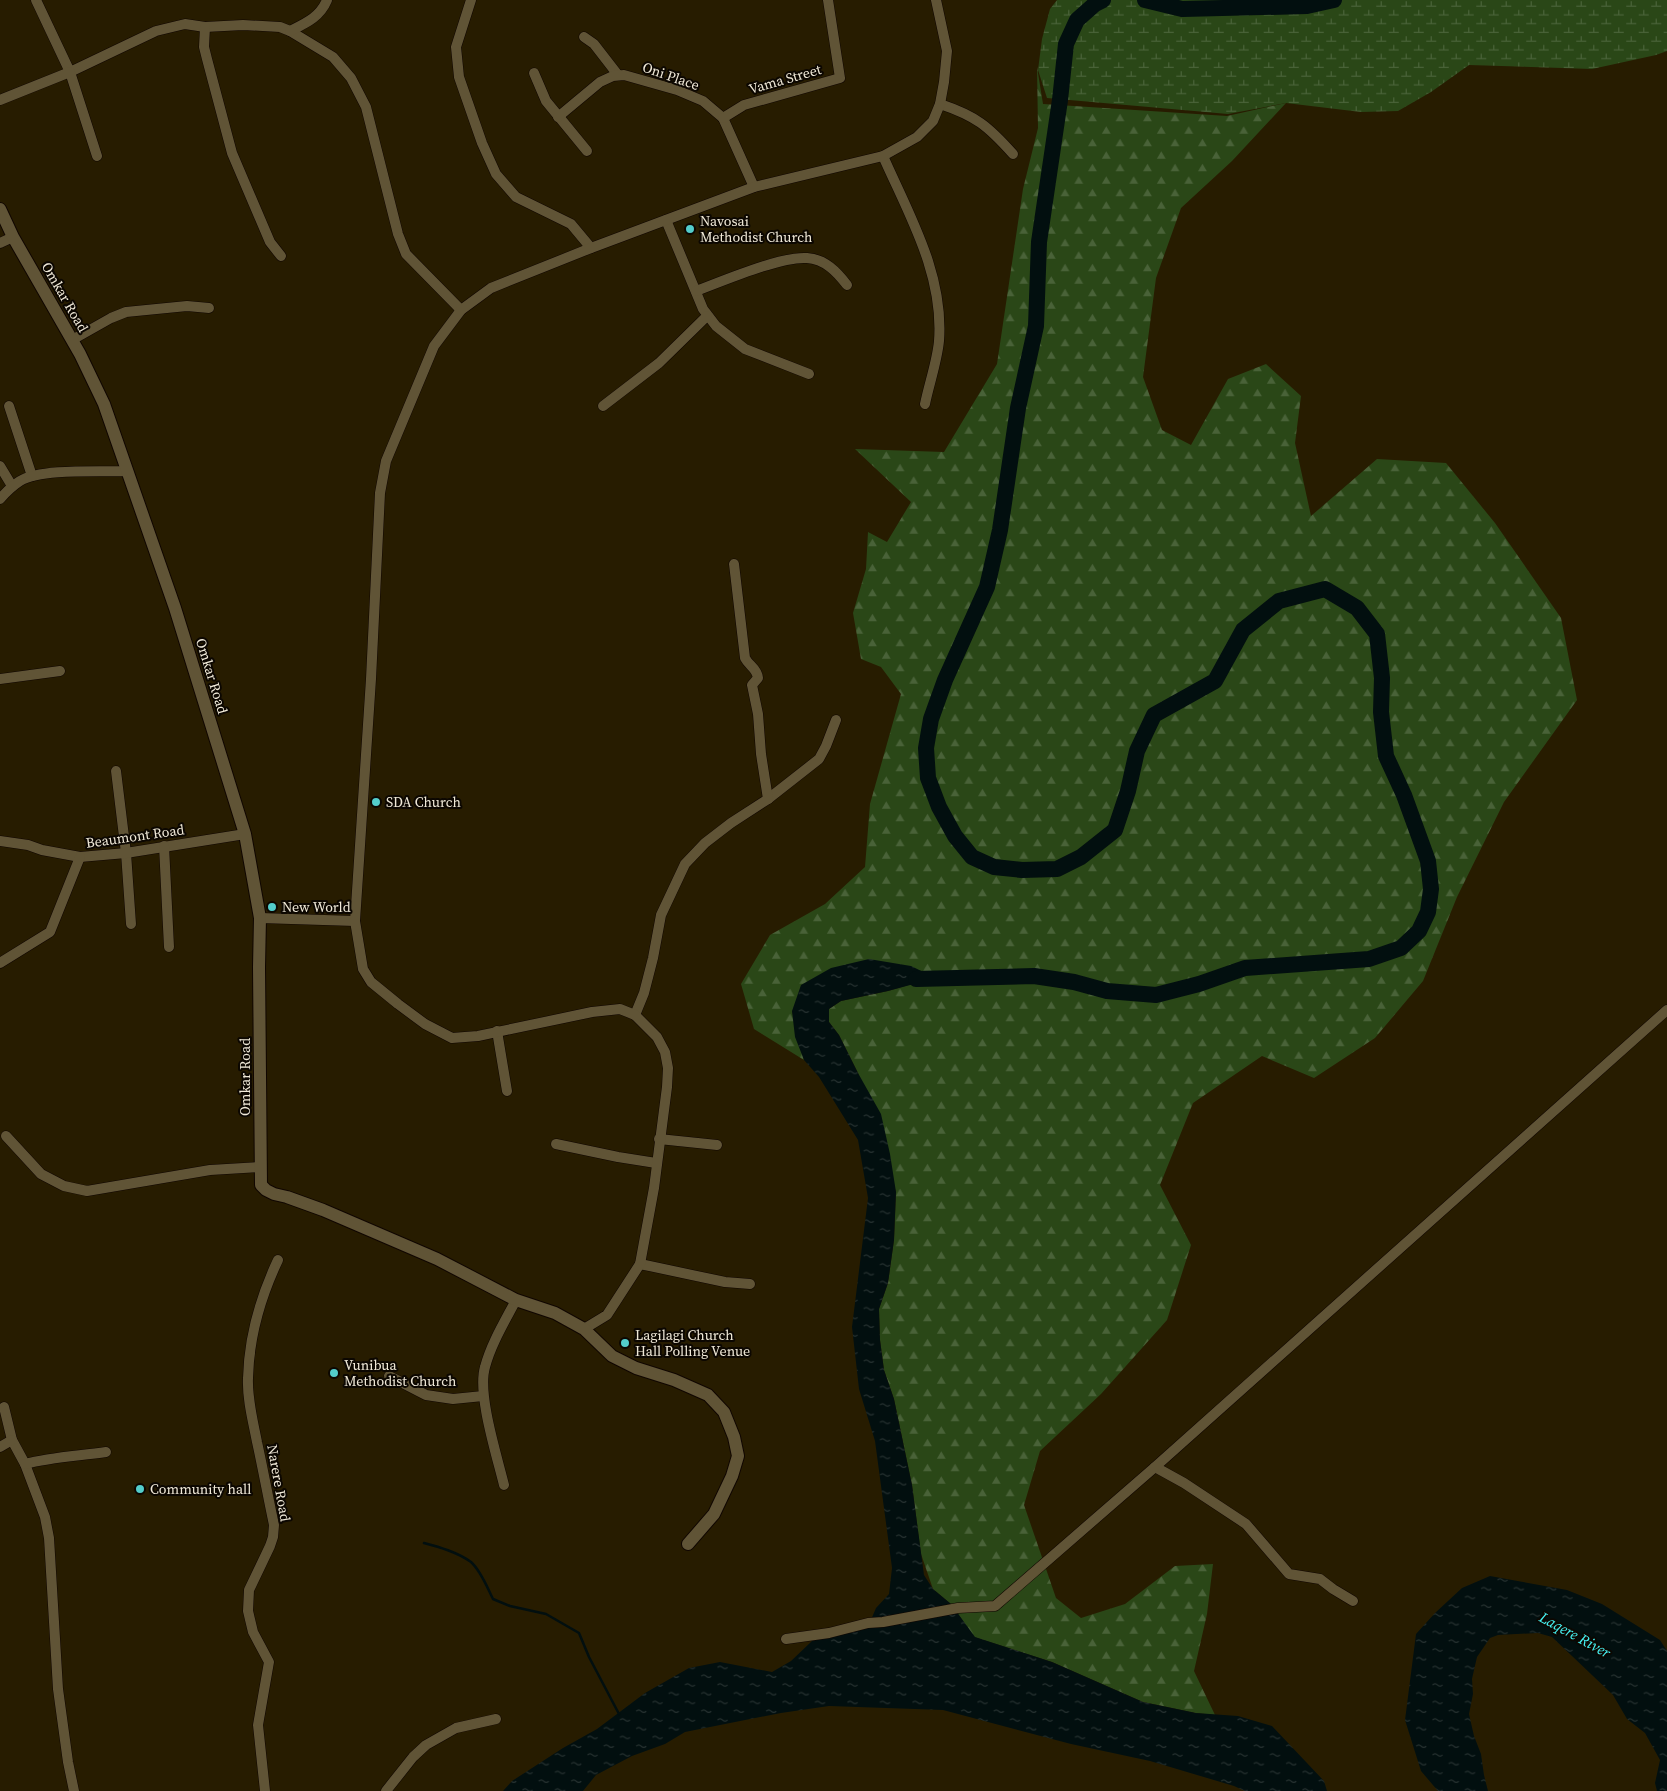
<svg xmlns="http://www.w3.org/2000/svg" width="1667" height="1791" viewBox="0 0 1667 1791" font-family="'Source Serif 4',serif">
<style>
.forest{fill:url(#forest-firs)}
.wetland{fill:url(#wetland-marsh)}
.water{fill:url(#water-ripples)}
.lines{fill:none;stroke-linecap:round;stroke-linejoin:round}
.stream{stroke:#020f0f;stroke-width:2.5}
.river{stroke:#020f0f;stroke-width:16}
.minor-casing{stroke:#100600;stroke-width:11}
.tertiary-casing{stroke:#100600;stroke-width:14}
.minor{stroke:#605436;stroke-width:10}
.tertiary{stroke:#605436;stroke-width:12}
.poi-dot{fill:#53cdcb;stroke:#0c0701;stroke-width:2}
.labels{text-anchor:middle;stroke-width:4;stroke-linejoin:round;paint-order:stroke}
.street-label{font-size:14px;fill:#f0e9d8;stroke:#0c0701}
.poi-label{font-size:14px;fill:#f0e9d8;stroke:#0c0701;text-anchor:start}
.water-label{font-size:15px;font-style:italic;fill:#46f2f3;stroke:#0c0701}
</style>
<defs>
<pattern id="forest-firs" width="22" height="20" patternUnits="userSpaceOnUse" patternTransform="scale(1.25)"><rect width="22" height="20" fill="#2a4717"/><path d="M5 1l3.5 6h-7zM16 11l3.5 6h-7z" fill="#496238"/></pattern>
<pattern id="wetland-marsh" width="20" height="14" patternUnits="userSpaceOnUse" patternTransform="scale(1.25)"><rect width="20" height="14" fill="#2a4717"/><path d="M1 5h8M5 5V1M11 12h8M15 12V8" fill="none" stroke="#496238"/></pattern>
<pattern id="water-ripples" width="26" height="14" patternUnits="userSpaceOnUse" patternTransform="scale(1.25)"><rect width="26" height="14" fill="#020f0f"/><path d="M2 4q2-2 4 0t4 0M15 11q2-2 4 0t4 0" fill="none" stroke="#273231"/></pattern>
</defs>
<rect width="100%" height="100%" fill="#271c00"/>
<path class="forest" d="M 1037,67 L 1043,104 L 1227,116 L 1286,103 L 1232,161 L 1181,208 L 1156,278 L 1143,377 L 1162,430 L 1191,445 L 1228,379 L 1266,364 L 1301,396 L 1295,443 L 1311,516 L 1377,459 L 1446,463 L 1495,523 L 1561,618 L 1577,700 L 1504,802 L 1457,897 L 1423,981 L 1375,1038 L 1314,1078 L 1262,1056 L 1193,1103 L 1160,1185 L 1191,1245 L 1167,1320 L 1101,1394 L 1040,1451 L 1024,1505 L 1056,1598 L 1081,1618 L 1125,1604 L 1175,1566 L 1213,1564 L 1207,1614 L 1194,1671 L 1215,1715 L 1196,1713 L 1143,1702 L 1052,1662 L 974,1637 L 951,1604 L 933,1589 L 921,1554 L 912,1485 L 894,1399 L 884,1370 L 880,1340 L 879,1309 L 888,1283 L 894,1240 L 896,1192 L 858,1073 L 839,1035 L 829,1022 L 829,1009 L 841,1001 L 888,991 L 936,977 L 792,1011 L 804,1060 L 754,1029 L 741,984 L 770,935 L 825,904 L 865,867 L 870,804 L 901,694 L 881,667 L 861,659 L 853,613 L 866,569 L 868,532 L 887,542 L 911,502 L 855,449 L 944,452 L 997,364 L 1023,189 L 1038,128 Z"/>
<path class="wetland" d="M 1057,0 L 1667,0 L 1667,51 L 1656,55 L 1592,69 L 1469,65 L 1431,92 L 1398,111 L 1361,112 L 1286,103 L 1228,114 L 1047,98 L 1038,70 L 1042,39 L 1050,9 Z"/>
<g class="water">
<path d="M 869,959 L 911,966 L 936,978 L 888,991 L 841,1001 L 829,1009 L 829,1022 L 839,1035 L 858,1073 L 881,1114 L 890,1154 L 896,1192 L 894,1240 L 888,1283 L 879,1309 L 880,1340 L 884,1370 L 894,1399 L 912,1485 L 924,1575 L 933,1589 L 951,1604 L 975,1637 L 1052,1662 L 1143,1702 L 1196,1713 L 1238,1716 L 1272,1726 L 1324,1781 L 1327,1791 L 1245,1791 L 1234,1786 L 1150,1761 L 1071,1744 L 943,1710 L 829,1706 L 781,1713 L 685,1732 L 665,1744 L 632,1756 L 596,1775 L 583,1791 L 503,1791 L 512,1781 L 563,1748 L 597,1729 L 645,1693 L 689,1668 L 720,1662 L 772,1672 L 791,1661 L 812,1641 L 870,1622 L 876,1608 L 889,1594 L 892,1568 L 875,1441 L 859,1389 L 852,1327 L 868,1198 L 858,1140 L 819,1077 L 804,1060 L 795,1037 L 792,1011 L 801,985 L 831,968 Z"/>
<path d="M 1490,1576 L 1567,1590 L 1602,1604 L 1660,1640 L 1667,1651 L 1667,1791 L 1657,1791 L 1655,1783 L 1660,1760 L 1645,1733 L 1627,1719 L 1613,1695 L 1552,1637 L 1538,1633 L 1498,1635 L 1490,1638 L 1477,1657 L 1472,1679 L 1473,1694 L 1469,1714 L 1474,1736 L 1481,1754 L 1484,1775 L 1488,1791 L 1438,1791 L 1421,1771 L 1405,1720 L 1416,1634 L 1435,1613 L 1462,1588 Z"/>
</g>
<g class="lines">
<path class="stream" d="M 424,1543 C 439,1547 457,1552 471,1562 C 481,1571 487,1587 493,1599 L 510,1606 L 546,1614 L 579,1633 L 589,1657 L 619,1714"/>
<g class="river">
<path d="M 1145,0 L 1182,9 L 1307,6 L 1334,0"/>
<path d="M 916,979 L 1034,976 L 1074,982 L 1107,991 L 1156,995 L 1199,984 L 1245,968 L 1369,959 L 1401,948 L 1419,931 L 1428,912 L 1431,889 L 1428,861 L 1404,795 L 1386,756 L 1381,712 L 1382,678 L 1377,634 L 1357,608 L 1325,589 L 1279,601 L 1243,630 L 1215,681 L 1154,715 L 1137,751 L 1128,791 L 1115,830 L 1081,857 L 1057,869 L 1022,870 L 994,867 L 972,857 L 955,836 L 939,807 L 928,778 L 926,748 L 931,719 L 945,680 L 987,587 L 1000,530 L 1018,408 L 1036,326 L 1039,242 L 1060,100 L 1066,44 L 1077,20 L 1095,4 L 1103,0"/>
</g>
<g class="minor-casing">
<g id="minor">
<path d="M 36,0 L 70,72 L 156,31 L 185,24 L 205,27 L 243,25 L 280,27 L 290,31 L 333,57 L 351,78 L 366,107 L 398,234 L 406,254 L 461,310"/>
<path d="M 471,0 L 456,47 L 459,77 L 482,143 L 496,174 L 516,197 L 571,224 L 591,248"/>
<path d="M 205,27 L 204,47 L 207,59 L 232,153 L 270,242 L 281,256"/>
<path d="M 290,31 C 306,23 320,17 327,0"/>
<path d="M 584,37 L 594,44 L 618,75"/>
<path d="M 534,73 L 546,101 L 587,151"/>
<path d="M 0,100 L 70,72 L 97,156"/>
<path d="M 940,104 C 976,116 988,126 1013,154"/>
<path d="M 558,117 L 600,82 L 613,76 L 624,75 L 677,90 L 703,101 L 723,118 L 754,187"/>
<path d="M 723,118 L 744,105 L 840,78 L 828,0"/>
<path d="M 883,156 C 909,215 944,274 939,341 C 937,362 929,384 925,404"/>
<path d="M 666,220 L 703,309 L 716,326 L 745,349 L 809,374"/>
<path d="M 0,243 L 13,237"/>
<path d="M 696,291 C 723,281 781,256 807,258 C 825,259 837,272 847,285"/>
<path d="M 72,340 L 111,318 L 126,312 L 187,306 L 209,308"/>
<path d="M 9,406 L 32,476"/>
<path d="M 603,406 L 659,363 L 707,316"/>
<path d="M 0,466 L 12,486"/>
<path d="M 0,499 C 6,492 12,486 20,481 C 42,468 100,472 127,471"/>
<path d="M 0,679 L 60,671"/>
<path d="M 116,771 L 126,853 L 131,924"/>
<path d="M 768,799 L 819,759 L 826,746 L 836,720"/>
<path d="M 0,841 L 28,845 L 42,850 L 80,857 L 126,853 L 245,834"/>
<path d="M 164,846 L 169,947"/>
<path d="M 260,918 L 355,921"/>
<path d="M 0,963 L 50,932 L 80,857"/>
<path d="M 635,1015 L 644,993 L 653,958 L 661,915 L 685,864 L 705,843 L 731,823 L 768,799 L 761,754 L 758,714 L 752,685 L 758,678 C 757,668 749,666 745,658 L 734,564"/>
<path d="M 497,1031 L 507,1091"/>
<path d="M 6,1136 L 41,1174 L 64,1186 L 87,1191 L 210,1170 L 261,1167"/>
<path d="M 659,1139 L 717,1145"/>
<path d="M 556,1144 L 618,1157 L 656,1163"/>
<path d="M 640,1264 L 725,1282 L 750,1284"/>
<path d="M 584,1329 L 607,1315 L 640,1264 L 654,1188 L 667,1087 L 668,1068 L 665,1052 L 657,1037 L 635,1015 L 620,1009 L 592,1012 L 478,1036 L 452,1038 L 425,1024 L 398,1004 L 371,982 L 363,969 L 355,921 L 371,679 L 380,493 L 386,461 L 434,346 L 461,310 L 491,288 L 591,248 L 754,187 L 883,156 L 917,137 L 933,121 L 940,104 L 944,82 L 947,51 L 936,0"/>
<path d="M 389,1376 L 426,1395 L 453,1399 L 483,1396"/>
<path d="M 4,1407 L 12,1440 L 25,1464 L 45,1517 L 49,1538 L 58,1689 L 68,1762 L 74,1791"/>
<path d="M 0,1447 L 12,1440"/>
<path d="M 25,1464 C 51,1457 78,1456 106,1452"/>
<path d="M 1155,1467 L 1184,1483 L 1246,1524 L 1289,1574 L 1320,1579 L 1333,1589 L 1353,1601"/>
<path d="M 504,1485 C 497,1456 477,1394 485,1367 C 491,1344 505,1321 516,1300"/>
<path d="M 786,1639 L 829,1633 L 868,1623 L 883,1622 L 958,1608 L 995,1606 L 1155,1467 L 1667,1010"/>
<path d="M 265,1791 L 258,1725 L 269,1662 L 253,1632 L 248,1611 L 249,1590 L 270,1546 L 273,1537 L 274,1525 C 268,1497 263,1469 257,1442 C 253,1421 247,1399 248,1378 C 249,1337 261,1296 278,1260"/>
<path d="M 386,1791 L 413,1757 L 426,1745 L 456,1728 L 496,1719"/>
</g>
</g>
<g class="tertiary-casing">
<path id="tertiary" d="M 0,209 L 13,237 L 80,354 L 104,404 L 175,608 L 245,834 L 260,918 L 259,967 L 261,1185 L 266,1190 L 274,1194 L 287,1197 L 323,1210 L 437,1259 L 516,1300 L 555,1313 L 584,1329 L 612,1356 L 636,1368 L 674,1380 L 708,1395 L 724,1412 L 734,1437 L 738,1456 L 732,1476 L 714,1514 L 688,1544"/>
</g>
<use href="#minor" class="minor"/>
<use href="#tertiary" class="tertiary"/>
</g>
<g class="poi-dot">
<circle cx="690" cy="229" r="5"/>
<circle cx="376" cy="802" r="5"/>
<circle cx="272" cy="907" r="5"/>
<circle cx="625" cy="1343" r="5"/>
<circle cx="334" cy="1373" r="5"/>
<circle cx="140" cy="1489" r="5"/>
</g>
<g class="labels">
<g class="street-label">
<text transform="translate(671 76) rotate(19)" y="5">Oni Place</text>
<text transform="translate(785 79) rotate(-16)" y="5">Vama Street</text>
<text transform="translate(65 297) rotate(60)" y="5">Omkar Road</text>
<text transform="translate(212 676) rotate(73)" y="5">Omkar Road</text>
<text transform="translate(135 836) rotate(-8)" y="5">Beaumont Road</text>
<text transform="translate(245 1077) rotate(-90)" y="5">Omkar Road</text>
<text transform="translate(279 1483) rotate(80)" y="5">Narere Road</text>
</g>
<g class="poi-label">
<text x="700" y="226">Navosai<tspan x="700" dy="16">Methodist Church</tspan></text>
<text x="386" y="807">SDA Church</text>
<text x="282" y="912">New World</text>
<text x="635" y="1340">Lagilagi Church<tspan x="635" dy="16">Hall Polling Venue</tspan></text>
<text x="344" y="1370">Vunibua<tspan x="344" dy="16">Methodist Church</tspan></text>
<text x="150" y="1494">Community hall</text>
</g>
<g class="water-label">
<text transform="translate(1575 1635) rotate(29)" y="5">Laqere River</text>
</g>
</g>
</svg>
